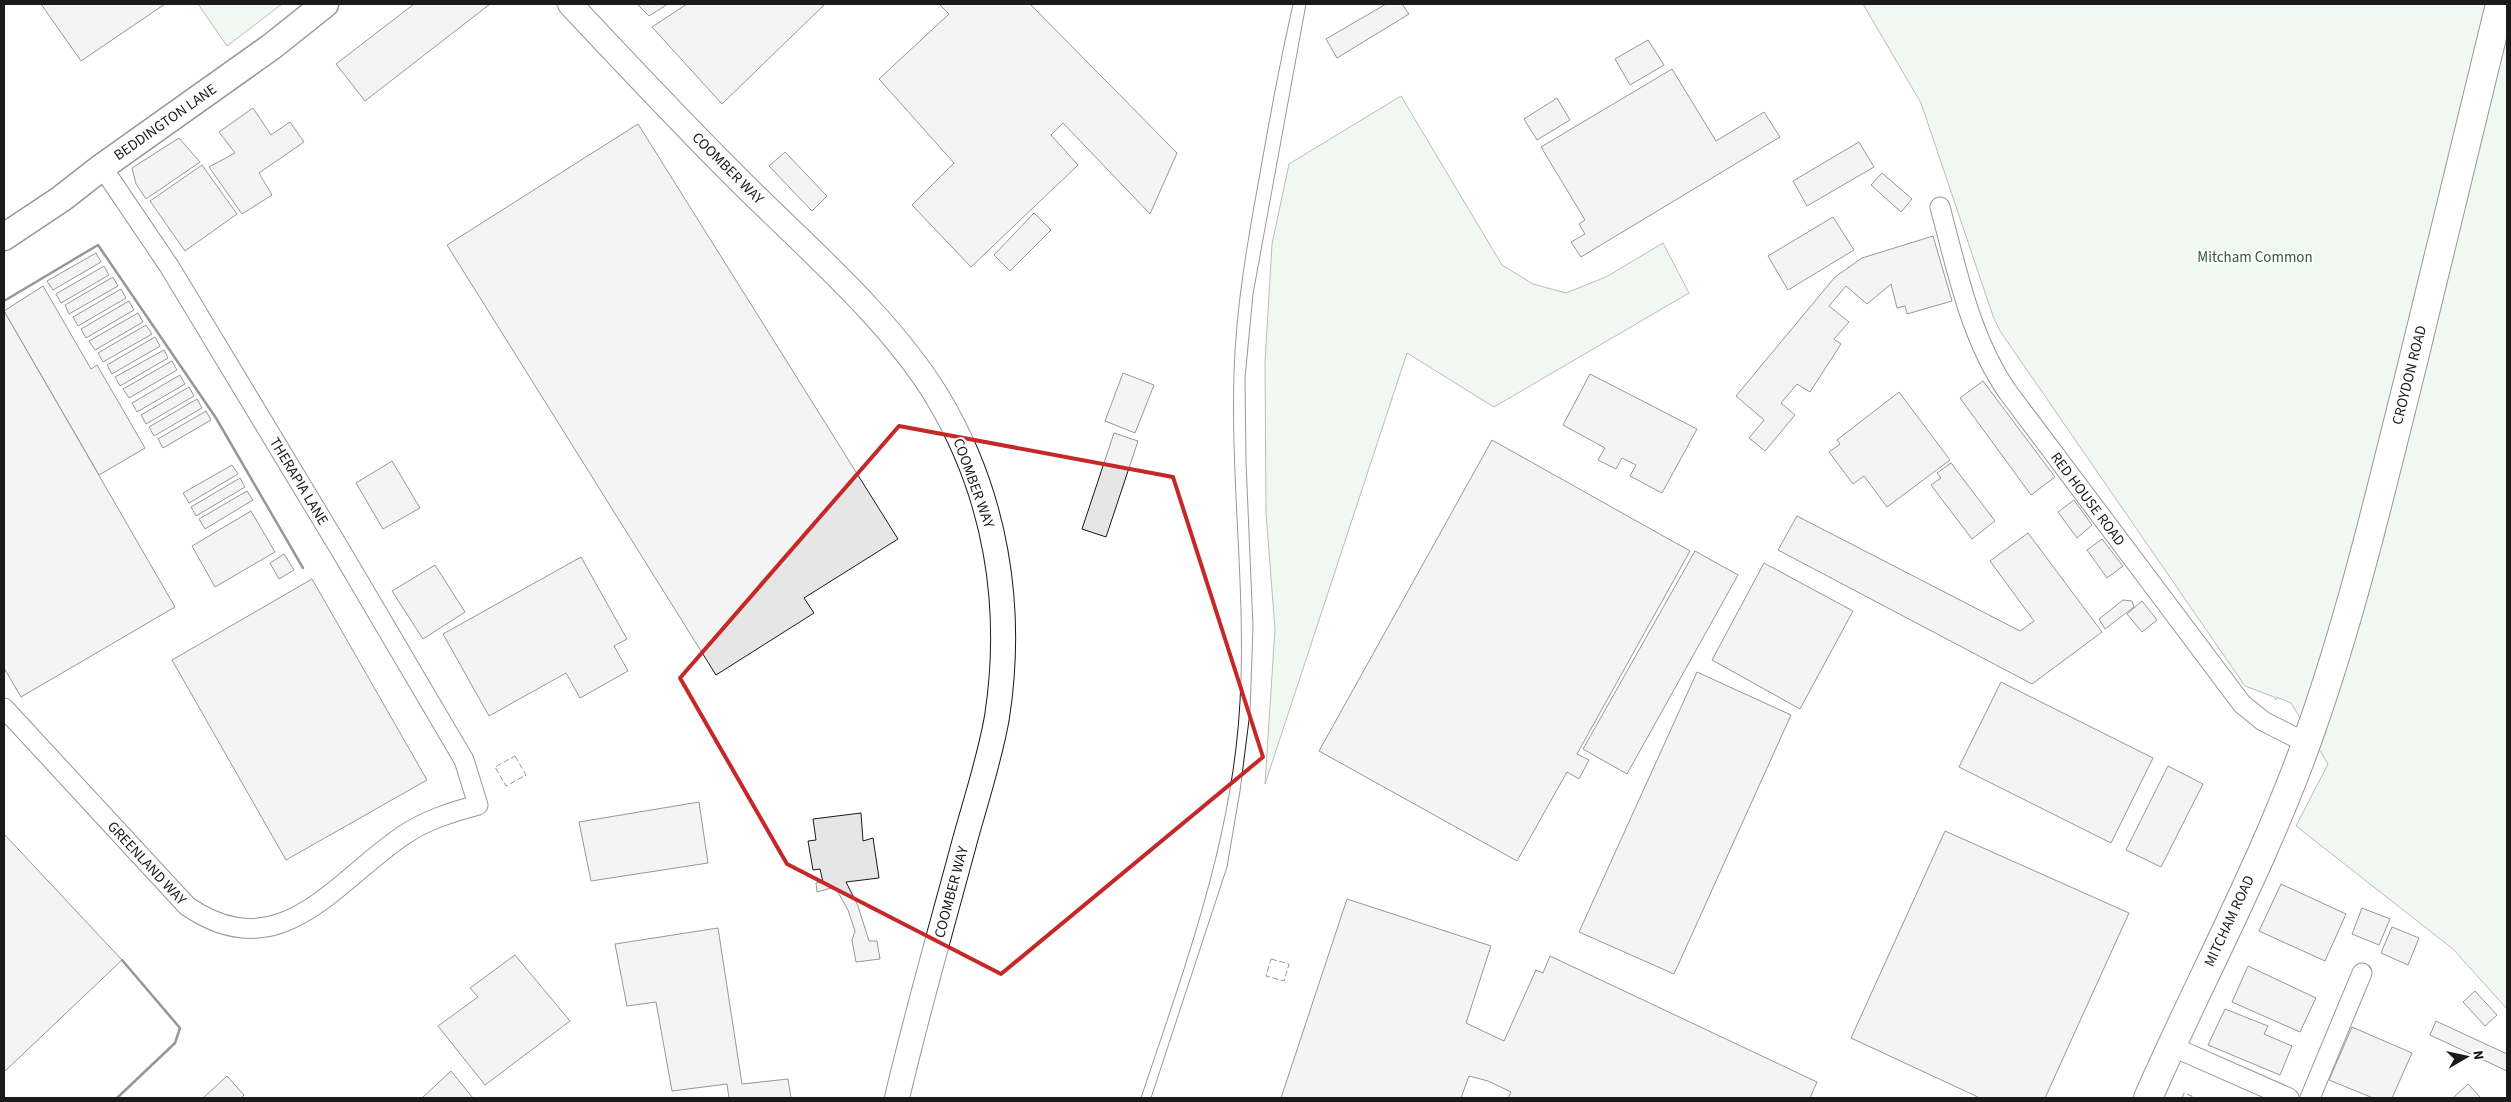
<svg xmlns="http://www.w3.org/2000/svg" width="2511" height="1102" viewBox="0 0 2511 1102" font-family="'Source Sans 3',sans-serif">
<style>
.green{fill:#e0efe3;stroke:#6a6a6a}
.building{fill:#e6e6e6;stroke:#1a1a1a}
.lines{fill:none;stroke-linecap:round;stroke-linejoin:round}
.minor-casing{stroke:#1a1a1a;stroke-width:21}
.tertiary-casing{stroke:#1a1a1a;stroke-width:26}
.secondary-casing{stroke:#1a1a1a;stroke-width:29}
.primary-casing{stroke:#1a1a1a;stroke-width:30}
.minor{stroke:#fff;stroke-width:19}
.tertiary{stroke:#fff;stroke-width:24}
.secondary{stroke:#fff;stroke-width:26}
.primary{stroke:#fff;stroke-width:28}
.tram{stroke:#1a1a1a;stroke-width:1}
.fence{stroke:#1a1a1a;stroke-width:1;stroke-dasharray:6 2.5;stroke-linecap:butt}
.wall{stroke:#1a1a1a;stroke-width:2.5}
.marked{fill:none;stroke:#c62828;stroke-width:4;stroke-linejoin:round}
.labels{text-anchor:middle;stroke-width:4;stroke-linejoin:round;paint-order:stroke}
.street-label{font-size:15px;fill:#1a1a1a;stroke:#fff}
.park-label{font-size:15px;fill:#2b5a34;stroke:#fff}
</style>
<rect width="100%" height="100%" fill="#fff"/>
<g class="green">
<path d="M 198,4 L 282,4 L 227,46 Z"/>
<path d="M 1863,4 L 2507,4 L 2507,1009 L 2453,949 L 2296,826 L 2328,764 L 2291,703 L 2276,697 L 2276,700 L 2274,697 L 2245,686 L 2000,331 L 1993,316 L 1921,103 Z"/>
<path d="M 1401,96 L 1502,265 L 1533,284 L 1566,293 L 1606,277 L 1663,243 L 1689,293 L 1494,407 L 1407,353 L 1265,784 L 1275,629 L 1266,513 L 1265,362 L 1272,244 L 1289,164 Z"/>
</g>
<g class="building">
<path d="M 41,4 L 165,4 L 81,61 Z"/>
<path d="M 414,4 L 490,4 L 365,101 L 336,64 Z"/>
<path d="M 637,4 L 668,4 L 649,16 Z"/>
<path d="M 687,4 L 825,4 L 722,104 L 652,27 Z"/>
<path d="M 939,4 L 1030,4 L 1177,153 L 1150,214 L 1063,123 L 1051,135 L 1078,165 L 971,267 L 912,205 L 954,163 L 879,79 L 949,14 Z"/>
<path d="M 1386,4 L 1402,4 L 1409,14 L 1337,58 L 1326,39 Z"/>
<path d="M 1648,40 L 1664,65 L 1630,85 L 1615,59 Z"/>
<path d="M 1672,69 L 1716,141 L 1764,112 L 1780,137 L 1581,257 L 1571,242 L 1585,234 L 1579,224 L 1585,220 L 1541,147 Z"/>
<path d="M 1557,98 L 1570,120 L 1537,140 L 1524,119 Z"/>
<path d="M 253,108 L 271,135 L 290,122 L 304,142 L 259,173 L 272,195 L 242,214 L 209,167 L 235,153 L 219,132 Z"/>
<path d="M 638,124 L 898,539 L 804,598 L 814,613 L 716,675 L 447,245 Z"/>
<path d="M 179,138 L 200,162 L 146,199 L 136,184 L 132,168 Z"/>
<path d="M 1859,142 L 1874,167 L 1807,206 L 1793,181 Z"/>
<path d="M 785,152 L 827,196 L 812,211 L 769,166 Z"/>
<path d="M 202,165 L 237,214 L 185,251 L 150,201 Z"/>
<path d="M 1882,173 L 1912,199 L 1901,212 L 1871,185 Z"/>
<path d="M 1034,213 L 1051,230 L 1010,271 L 994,255 Z"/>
<path d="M 1833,217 L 1854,250 L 1788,290 L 1768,256 Z"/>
<path d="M 1933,236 L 1952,301 L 1907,314 L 1905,306 L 1897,308 L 1891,284 L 1867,304 L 1846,286 L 1829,306 L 1849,322 L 1834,339 L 1841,344 L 1810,392 L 1797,384 L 1781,403 L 1795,415 L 1765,451 L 1749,438 L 1764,420 L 1736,396 L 1835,277 L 1862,258 Z"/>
<path d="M 96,253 L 101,262 L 53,290 L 47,281 Z"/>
<path d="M 104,266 L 109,275 L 61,303 L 56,294 Z"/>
<path d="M 113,277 L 118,286 L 69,314 L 65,305 Z"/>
<path d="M 43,286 L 91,369 L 97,365 L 145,448 L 99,475 L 4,311 Z"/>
<path d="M 121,289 L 126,298 L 78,326 L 73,317 Z"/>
<path d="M 129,301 L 134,310 L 86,338 L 81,329 Z"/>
<path d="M 4,311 L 175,607 L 21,697 L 4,668 Z"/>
<path d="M 138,313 L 143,322 L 95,350 L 89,341 Z"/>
<path d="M 146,325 L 152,334 L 103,362 L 98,353 Z"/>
<path d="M 155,337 L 160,346 L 112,374 L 107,365 Z"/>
<path d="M 164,350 L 168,358 L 120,386 L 115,377 Z"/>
<path d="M 172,361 L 177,370 L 129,398 L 123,389 Z"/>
<path d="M 1123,373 L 1154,385 L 1135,433 L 1105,421 Z"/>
<path d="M 1590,374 L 1697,429 L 1662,493 L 1630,476 L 1636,465 L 1622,458 L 1616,469 L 1598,460 L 1605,448 L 1563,425 Z"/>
<path d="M 180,375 L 185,384 L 137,412 L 132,403 Z"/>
<path d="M 1983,381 L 2055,477 L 2031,495 L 1960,398 Z"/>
<path d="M 189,387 L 194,396 L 146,424 L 141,415 Z"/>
<path d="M 1899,392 L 1950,460 L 1887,507 L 1864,476 L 1853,484 L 1829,452 L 1840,444 L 1837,440 Z"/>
<path d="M 197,399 L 202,408 L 154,436 L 149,427 Z"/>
<path d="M 206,411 L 211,420 L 163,448 L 158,439 Z"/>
<path d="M 1114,433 L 1138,441 L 1106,537 L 1082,529 Z"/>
<path d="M 1492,440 L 1690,551 L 1577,754 L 1589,760 L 1579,779 L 1567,772 L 1517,861 L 1319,751 Z"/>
<path d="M 392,461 L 420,508 L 383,529 L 356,483 Z"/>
<path d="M 1951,463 L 1995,521 L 1972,539 L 1931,485 L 1941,478 L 1937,473 Z"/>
<path d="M 232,465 L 238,474 L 189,503 L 183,493 Z"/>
<path d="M 240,478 L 245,487 L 196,516 L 191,507 Z"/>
<path d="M 247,491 L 253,500 L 205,529 L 199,519 Z"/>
<path d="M 2074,500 L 2092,525 L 2077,538 L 2058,512 Z"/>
<path d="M 251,511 L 275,552 L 215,587 L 192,546 Z"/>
<path d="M 1797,516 L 2020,631 L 2034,621 L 1990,561 L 2028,533 L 2102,632 L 2032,684 L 1778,550 Z"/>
<path d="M 2102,539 L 2123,566 L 2107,578 L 2087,550 Z"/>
<path d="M 1695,551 L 1738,575 L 1627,774 L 1583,749 Z"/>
<path d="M 284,554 L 294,570 L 279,579 L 270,563 Z"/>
<path d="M 581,557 L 627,639 L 614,646 L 628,671 L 580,698 L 566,673 L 489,716 L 443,634 Z"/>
<path d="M 1764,563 L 1853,611 L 1800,709 L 1712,660 Z"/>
<path d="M 435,565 L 465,612 L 423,639 L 392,591 Z"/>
<path d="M 312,579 L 427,780 L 286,860 L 172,660 Z"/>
<path d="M 2123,600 L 2132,601 L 2134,607 L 2105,629 L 2099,619 Z"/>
<path d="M 2142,601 L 2157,620 L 2142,632 L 2127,614 Z"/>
<path d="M 1697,672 L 1791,715 L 1674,974 L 1579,932 Z"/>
<path d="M 2001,682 L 2153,758 L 2111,843 L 1959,767 Z"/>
<path d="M 2168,766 L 2203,784 L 2161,867 L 2126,850 Z"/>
<path d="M 699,802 L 708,863 L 591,881 L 579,822 Z"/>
<path d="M 861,813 L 863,841 L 873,838 L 879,878 L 846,882 L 858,906 L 869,941 L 877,941 L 880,959 L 856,962 L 852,940 L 855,931 L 848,910 L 835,887 L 817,892 L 816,883 L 823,882 L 820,869 L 813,870 L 808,841 L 816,840 L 813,819 Z"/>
<path d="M 1945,831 L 2129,913 L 2045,1098 L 1980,1098 L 1851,1038 Z"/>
<path d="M 4,834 L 122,960 L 4,1072 Z"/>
<path d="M 2281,884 L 2346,914 L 2325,961 L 2259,931 Z"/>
<path d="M 1347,899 L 1491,946 L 1466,1023 L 1504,1041 L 1536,970 L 1543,973 L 1550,956 L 1817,1082 L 1810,1098 L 1508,1098 L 1511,1092 L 1488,1081 L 1469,1076 L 1461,1098 L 1281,1098 Z"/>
<path d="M 2362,908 L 2390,919 L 2379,945 L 2352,934 Z"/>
<path d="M 2392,927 L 2419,938 L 2408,965 L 2381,953 Z"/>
<path d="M 718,928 L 742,1084 L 788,1079 L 791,1098 L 729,1098 L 727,1084 L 672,1091 L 656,1002 L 627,1006 L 615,944 Z"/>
<path d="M 515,955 L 570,1021 L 485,1085 L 438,1026 L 478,997 L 470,988 Z"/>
<path d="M 2248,966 L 2316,998 L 2300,1032 L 2232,1002 Z"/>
<path d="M 2475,991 L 2497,1015 L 2485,1026 L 2463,1002 Z"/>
<path d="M 2225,1009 L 2268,1026 L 2264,1034 L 2292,1046 L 2280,1075 L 2208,1045 Z"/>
<path d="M 2436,1021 L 2507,1054 L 2507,1071 L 2430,1035 Z"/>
<path d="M 2352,1027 L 2412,1053 L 2392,1098 L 2373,1098 L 2329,1080 Z"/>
<path d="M 451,1071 L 473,1098 L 422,1098 Z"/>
<path d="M 227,1076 L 244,1095 L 241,1098 L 203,1098 Z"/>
<path d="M 2468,1084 L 2481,1098 L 2453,1098 Z"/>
</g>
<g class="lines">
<g class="minor-casing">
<g id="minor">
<path d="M 1940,207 C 1957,270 1970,337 2007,391 L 2242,704 L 2263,721 L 2306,743"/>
<path d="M 4,708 L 187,906 C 280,970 334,882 404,835 C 426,820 452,812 478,805 L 464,760 L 341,551 L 169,266 L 102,167"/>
<path d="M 2171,1046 L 2289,1098"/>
<path d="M 2310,1098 L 2362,973"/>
</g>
</g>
<g class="tertiary-casing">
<path id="tertiary" d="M 570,4 C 629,67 689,131 751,192 C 813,253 893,323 938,398 C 996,495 1014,606 997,717 C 990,758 976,800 965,840 C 942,926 917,1012 897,1098"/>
</g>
<g class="secondary-casing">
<path id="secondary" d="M 4,237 L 61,199 L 102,167 L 271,47 L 325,4"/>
</g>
<g class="primary-casing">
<path id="primary" d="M 2148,1098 C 2202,975 2268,855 2312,727 C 2353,610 2381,490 2411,370 C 2440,248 2470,126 2500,4"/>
</g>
<use href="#minor" class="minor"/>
<use href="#tertiary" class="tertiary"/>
<use href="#secondary" class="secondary"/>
<use href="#primary" class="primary"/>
<g class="tram">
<path d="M 1141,1098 C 1179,984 1222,868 1236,748 C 1251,623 1230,498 1234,373 C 1236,308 1247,244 1259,179 C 1269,121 1280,62 1293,4"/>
<path d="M 1151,1098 L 1227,867 L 1240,791 L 1250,712 L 1253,627 L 1246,462 L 1245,378 L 1253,294 L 1306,4"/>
</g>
<g class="fence">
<path d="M 515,756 L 526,775 L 506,786 L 495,767 Z"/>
<path d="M 1271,959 L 1289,964 L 1284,981 L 1266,976 Z"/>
<path d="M 2182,1098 L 2184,1093 L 2196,1098"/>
</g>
<g class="wall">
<path d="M 4,301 L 98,245 L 216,418 L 303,568"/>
<path d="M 117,1098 L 175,1043 L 180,1028 L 122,960"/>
</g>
</g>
<path d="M0 0H2511V1102H0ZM 899,426 L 1173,477 L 1263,757 L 1001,974 L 787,864 L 680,678 Z" fill="#fff" fill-opacity=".55" fill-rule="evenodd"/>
<path class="marked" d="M 899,426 L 1173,477 L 1263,757 L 1001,974 L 787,864 L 680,678 Z"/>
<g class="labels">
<g class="street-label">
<text transform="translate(165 122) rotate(-35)" y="5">BEDDINGTON LANE</text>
<text transform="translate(728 168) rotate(45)" y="5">COOMBER WAY</text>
<text transform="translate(2409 375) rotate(-76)" y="5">CROYDON ROAD</text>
<text transform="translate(299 481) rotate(59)" y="5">THERAPIA LANE</text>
<text transform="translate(974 483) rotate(70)" y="5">COOMBER WAY</text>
<text transform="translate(2088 499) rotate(53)" y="5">RED HOUSE ROAD</text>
<text transform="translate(147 863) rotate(47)" y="5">GREENLAND WAY</text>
<text transform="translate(951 892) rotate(-75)" y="5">COOMBER WAY</text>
<text transform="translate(2229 921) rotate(-65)" y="5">MITCHAM ROAD</text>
</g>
<g class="park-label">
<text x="2255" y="262">Mitcham Common</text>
</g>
</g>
<rect width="2511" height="1102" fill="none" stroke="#1a1a1a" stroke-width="10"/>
<g transform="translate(2466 1057) rotate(81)" stroke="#ffffff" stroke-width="4" paint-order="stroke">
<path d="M0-4L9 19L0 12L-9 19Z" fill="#1a1a1a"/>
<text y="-8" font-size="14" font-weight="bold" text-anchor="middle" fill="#1a1a1a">N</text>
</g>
</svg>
